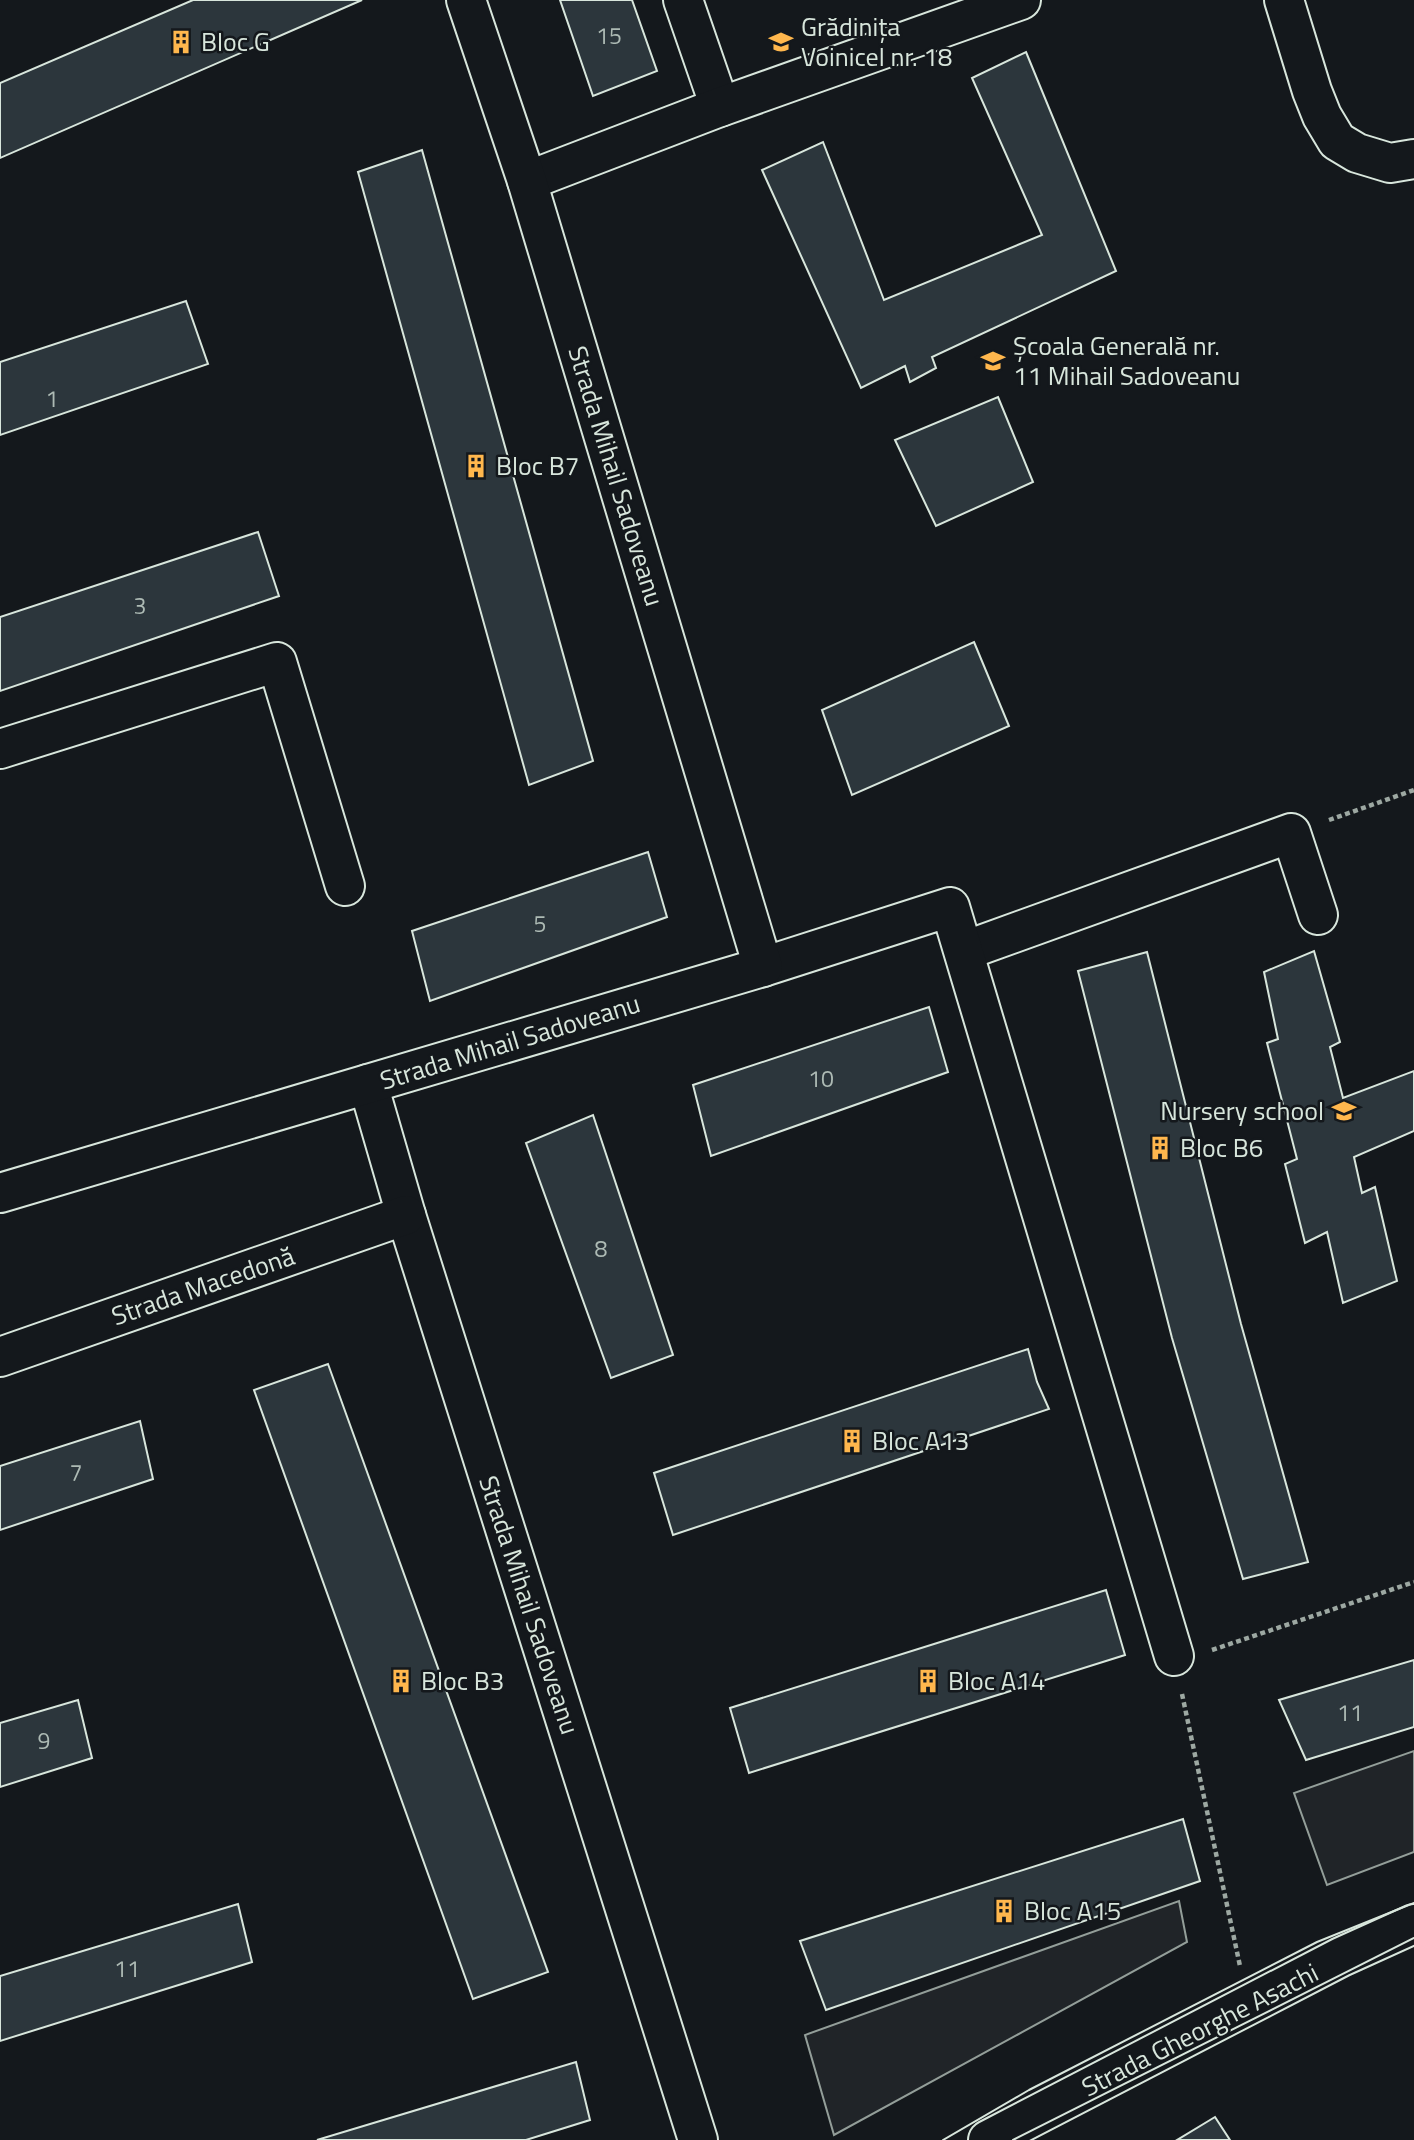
<svg xmlns="http://www.w3.org/2000/svg" width="1414" height="2140" viewBox="0 0 1414 2140" font-family="'Titillium Web',sans-serif">
<style>
.green{fill:#202428;stroke:#939e99;stroke-width:2}
.building{fill:#2c363c;stroke:#d8e6dc;stroke-width:2}
.lines{fill:none;stroke-linecap:round;stroke-linejoin:round}
.minor-casing{stroke:#d8e6dc;stroke-width:42}
.path{stroke:#9da8a2;stroke-width:4.5;stroke-dasharray:5 3.5;stroke-linecap:butt}
.minor{stroke:#14181c;stroke-width:38}
.tram{stroke:#d8e6dc;stroke-width:2}
.labels{text-anchor:middle;stroke-width:5;stroke-linejoin:round;paint-order:stroke}
.number-label{font-size:23px;fill:#adbab4}
.poi-label{font-size:26px;fill:#d8e6dc;stroke:#14181c;text-anchor:start}
.street-label{font-size:26px;fill:#d8e6dc;stroke:#14181c}
</style>
<rect width="100%" height="100%" fill="#14181c"/>
<g class="green">
<path d="M 1414,1751 L 1414,1852 L 1327,1885 L 1294,1793 Z"/>
<path d="M 1179,1901 L 1187,1942 L 834,2135 L 805,2035 Z"/>
</g>
<g class="building">
<path d="M 193,0 L 362,0 L 0,158 L 0,83 Z"/>
<path d="M 560,0 L 632,0 L 657,71 L 593,96 Z"/>
<path d="M 1026,52 L 1116,271 L 932,357 L 936,368 L 910,382 L 905,366 L 861,388 L 762,170 L 823,142 L 884,300 L 1042,235 L 972,78 Z"/>
<path d="M 422,150 L 593,761 L 529,785 L 358,172 Z"/>
<path d="M 186,301 L 208,364 L 0,435 L 0,362 Z"/>
<path d="M 998,397 L 1033,482 L 936,526 L 895,440 Z"/>
<path d="M 258,532 L 279,596 L 0,691 L 0,617 Z"/>
<path d="M 974,642 L 1009,726 L 852,795 L 822,710 Z"/>
<path d="M 648,852 L 667,917 L 430,1001 L 412,931 Z"/>
<path d="M 1314,951 L 1340,1042 L 1330,1047 L 1343,1098 L 1414,1071 L 1414,1131 L 1354,1157 L 1362,1193 L 1375,1187 L 1397,1281 L 1343,1303 L 1327,1232 L 1305,1243 L 1285,1164 L 1297,1159 L 1267,1043 L 1278,1039 L 1264,972 Z"/>
<path d="M 1147,952 L 1241,1324 L 1308,1562 L 1243,1579 L 1172,1338 L 1078,971 Z"/>
<path d="M 929,1007 L 948,1072 L 711,1156 L 693,1085 Z"/>
<path d="M 593,1115 L 673,1355 L 611,1378 L 526,1143 Z"/>
<path d="M 1028,1349 L 1037,1382 L 1049,1409 L 673,1535 L 654,1473 Z"/>
<path d="M 328,1364 L 548,1972 L 473,1999 L 254,1390 Z"/>
<path d="M 140,1421 L 153,1479 L 0,1530 L 0,1466 Z"/>
<path d="M 1106,1590 L 1125,1655 L 749,1773 L 730,1708 Z"/>
<path d="M 1414,1660 L 1414,1727 L 1306,1760 L 1279,1700 Z"/>
<path d="M 78,1700 L 92,1758 L 0,1787 L 0,1723 Z"/>
<path d="M 1183,1819 L 1200,1881 L 826,2010 L 800,1941 Z"/>
<path d="M 238,1904 L 252,1962 L 0,2041 L 0,1976 Z"/>
<path d="M 576,2062 L 590,2120 L 526,2140 L 317,2140 Z"/>
<path d="M 1215,2117 L 1230,2140 L 1177,2140 Z"/>
</g>
<g class="lines">
<g class="minor-casing">
<g id="minor">
<path d="M 683,0 L 720,107"/>
<path d="M 1284,0 L 1312,91 L 1322,116 L 1337,141 L 1357,153 L 1390,163 L 1414,159"/>
<path d="M 527,181 L 720,107 L 1021,0"/>
<path d="M 0,749 L 277,662 L 345,886"/>
<path d="M 964,951 L 1291,833 L 1318,915"/>
<path d="M 763,967 L 950,907 L 1174,1656"/>
<path d="M 368,1084 L 406,1215 L 698,2140"/>
<path d="M 0,1193 L 763,967 L 527,181 L 466,0"/>
<path d="M 0,1357 L 406,1215"/>
<path d="M 988,2140 L 1341,1957 L 1414,1924"/>
</g>
</g>
<g class="path">
<path d="M 1329,820 L 1414,790"/>
<path d="M 1212,1650 L 1414,1582"/>
<path d="M 1182,1694 L 1240,1966"/>
</g>
<use href="#minor" class="minor"/>
<g class="tram">
<path d="M 943,2140 L 1029,2090 L 1317,1942 L 1414,1903"/>
<path d="M 1013,2140 L 1414,1938"/>
</g>
</g>
<defs>
<g id="building-bare" transform="scale(1.89)"><path d="M-4-6H4V6H1V3H-1V6H-4ZM-2.5-4.3h1.7v1.8h-1.7ZM.8-4.3h1.7v1.8H.8ZM-2.5-1h1.7V.8h-1.7ZM.8-1h1.7V.8H.8Z" fill="#ffb74d" stroke="#14181c" stroke-width="2.5" paint-order="stroke"/></g>
<g id="school-bare" transform="scale(1.89)"><path d="M0-5L7-2L0 1L-7-2ZM-4 1L0 2.5L4 1V4Q0 6-4 4Z" fill="#ffb74d" stroke="#14181c" stroke-width="2.5" paint-order="stroke"/></g>
</defs>
<g fill-rule="evenodd">
<use href="#building-bare" x="181" y="42"/>
<use href="#school-bare" x="781" y="42"/>
<use href="#school-bare" x="993" y="361"/>
<use href="#building-bare" x="476" y="466"/>
<use href="#school-bare" x="1344" y="1111"/>
<use href="#building-bare" x="1160" y="1148"/>
<use href="#building-bare" x="852" y="1441"/>
<use href="#building-bare" x="401" y="1681"/>
<use href="#building-bare" x="928" y="1681"/>
<use href="#building-bare" x="1004" y="1911"/>
</g>
<g class="labels">
<g class="number-label">
<text x="609" y="44">15</text>
<text x="52" y="407">1</text>
<text x="140" y="614">3</text>
<text x="540" y="932">5</text>
<text x="821" y="1087">10</text>
<text x="601" y="1257">8</text>
<text x="76" y="1481">7</text>
<text x="1350" y="1721">11</text>
<text x="44" y="1749">9</text>
<text x="127" y="1977">11</text>
</g>
<g class="poi-label">
<text x="801" y="36">Grădinița<tspan x="801" dy="30">Voinicel nr. 18</tspan></text>
<text x="201" y="51">Bloc G</text>
<text x="1013" y="355">Școala Generală nr.<tspan x="1013" dy="30">11 Mihail Sadoveanu</tspan></text>
<text x="496" y="475">Bloc B7</text>
<text x="1324" y="1120" text-anchor="end">Nursery school</text>
<text x="1180" y="1157">Bloc B6</text>
<text x="872" y="1450">Bloc A13</text>
<text x="421" y="1690">Bloc B3</text>
<text x="948" y="1690">Bloc A14</text>
<text x="1024" y="1920">Bloc A15</text>
</g>
<g class="street-label">
<text transform="translate(616 476) rotate(73)" y="9">Strada Mihail Sadoveanu</text>
<text transform="translate(510 1042) rotate(-17)" y="9">Strada Mihail Sadoveanu</text>
<text transform="translate(203 1286) rotate(-19)" y="9">Strada Macedonă</text>
<text transform="translate(529 1605) rotate(72)" y="9">Strada Mihail Sadoveanu</text>
<text transform="translate(1200 2030) rotate(-27)" y="9">Strada Gheorghe Asachi</text>
</g>
</g>
</svg>
